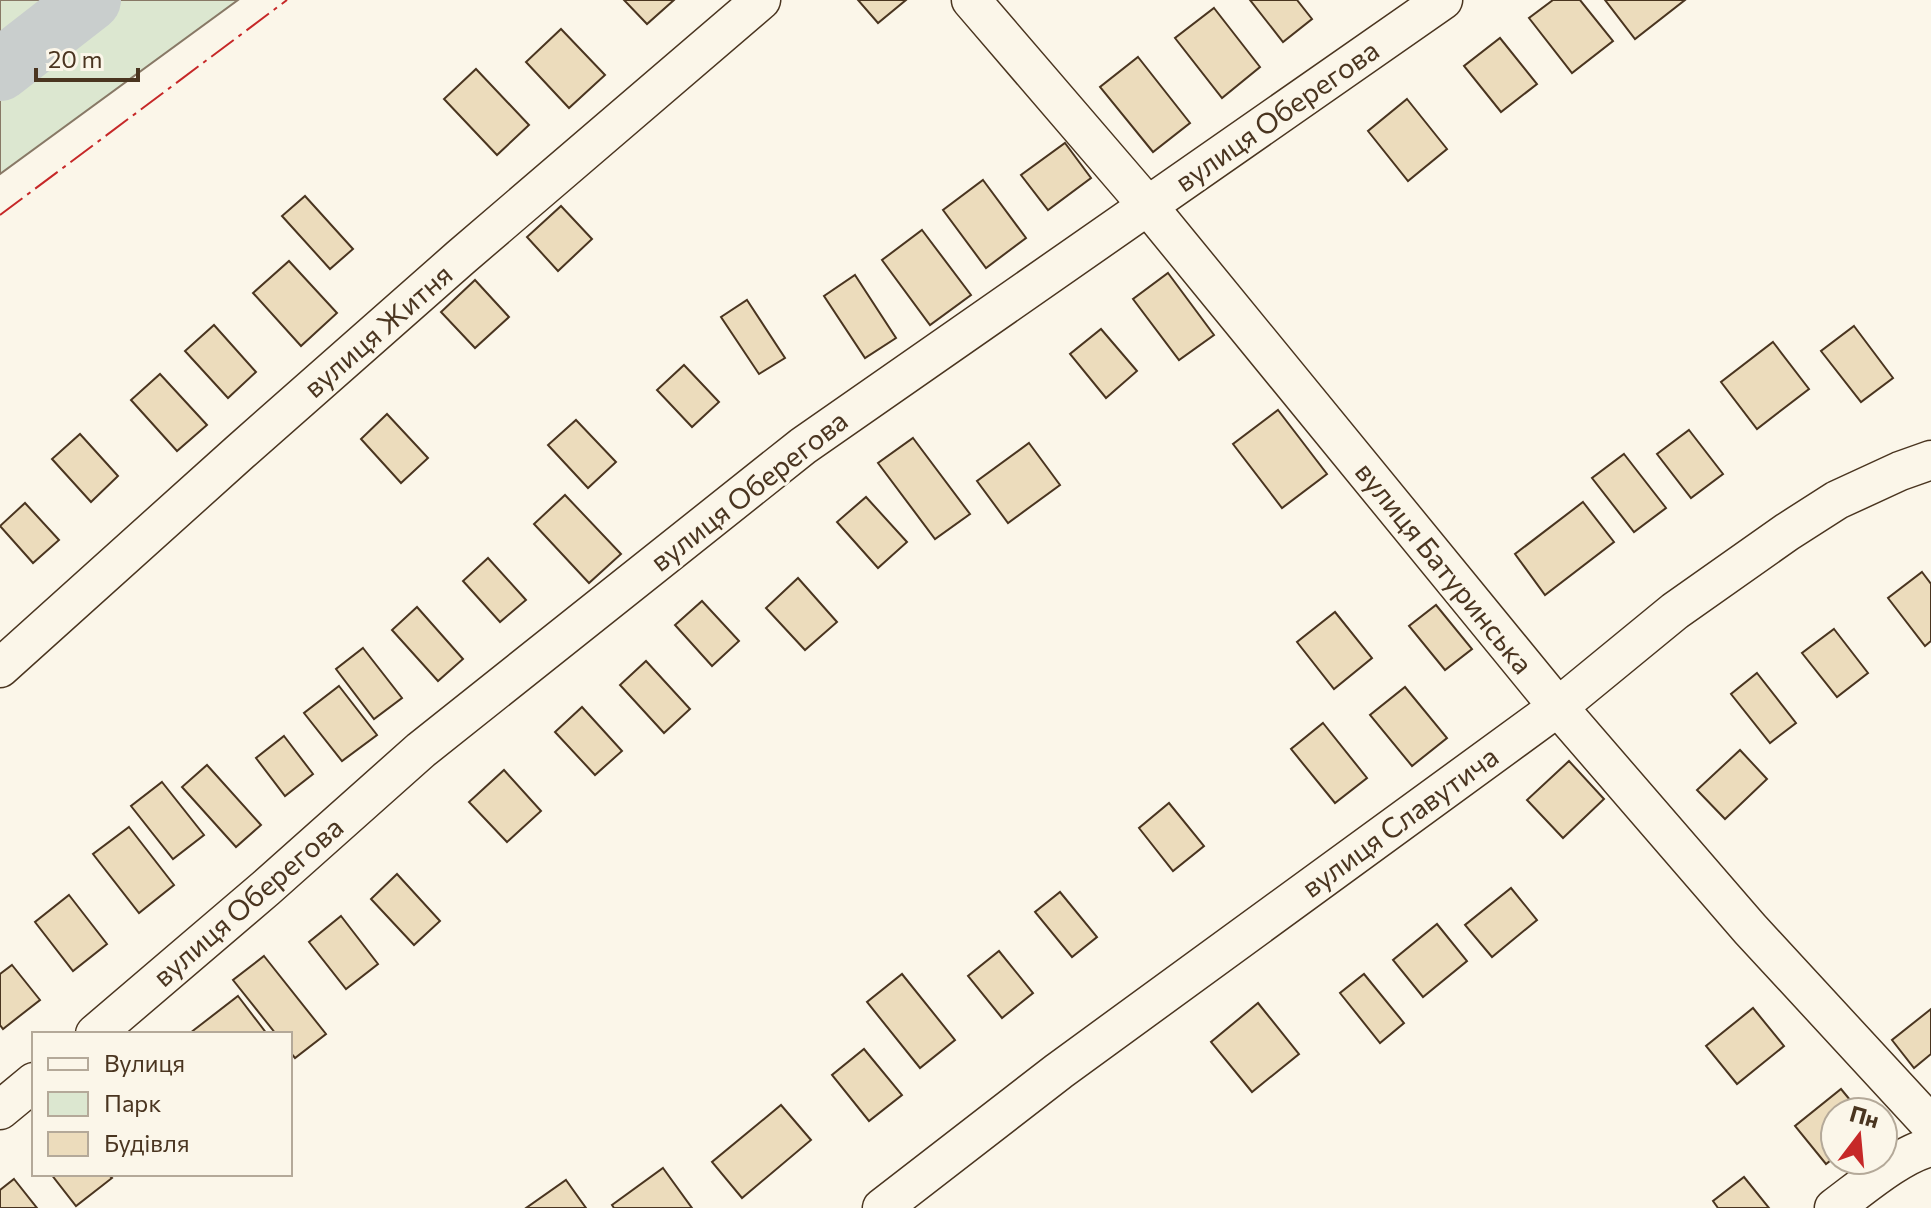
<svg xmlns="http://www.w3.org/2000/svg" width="1931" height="1208" viewBox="0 0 1931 1208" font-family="Commissioner,sans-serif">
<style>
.green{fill:#dce7d0;stroke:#887966;stroke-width:2}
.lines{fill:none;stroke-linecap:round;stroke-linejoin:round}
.river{stroke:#c9cecd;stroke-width:62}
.building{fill:#ecdcbc;stroke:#4a3520;stroke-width:2}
.minor-casing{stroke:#4a3520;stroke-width:41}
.minor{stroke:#fbf6e9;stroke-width:38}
.power{stroke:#c62828;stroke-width:2;stroke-dasharray:28 6 4 6;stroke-linecap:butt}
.labels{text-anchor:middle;stroke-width:6;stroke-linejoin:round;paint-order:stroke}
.street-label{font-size:28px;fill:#4a3520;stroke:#fbf6e9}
</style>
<rect width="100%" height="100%" fill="#fbf6e9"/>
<path class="green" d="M 0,0 L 238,0 L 0,174 Z"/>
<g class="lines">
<path class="river" d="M 0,70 L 90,0"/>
</g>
<g class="building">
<path d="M 624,0 L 674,0 L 647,24 Z"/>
<path d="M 858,0 L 906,0 L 878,23 Z"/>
<path d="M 1250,0 L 1297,0 L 1312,19 L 1283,42 Z"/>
<path d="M 1553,0 L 1580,0 L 1613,41 L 1572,73 L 1529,18 Z"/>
<path d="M 1605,0 L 1685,0 L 1635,39 Z"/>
<path d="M 1214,8 L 1260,67 L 1222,98 L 1175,38 Z"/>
<path d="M 561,29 L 605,75 L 569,108 L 526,62 Z"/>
<path d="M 1500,38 L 1537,84 L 1501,112 L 1464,66 Z"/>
<path d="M 1138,57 L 1190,123 L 1153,152 L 1100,87 Z"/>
<path d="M 476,69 L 529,125 L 497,155 L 444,99 Z"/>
<path d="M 1407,99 L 1447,149 L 1408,181 L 1368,131 Z"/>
<path d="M 1065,143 L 1091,178 L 1048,210 L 1021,175 Z"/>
<path d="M 983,180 L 1026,238 L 986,268 L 943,210 Z"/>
<path d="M 305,196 L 353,249 L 330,269 L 282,216 Z"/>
<path d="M 561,206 L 592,239 L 558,271 L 527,237 Z"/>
<path d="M 922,230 L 971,295 L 930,325 L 882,260 Z"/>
<path d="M 289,261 L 337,313 L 301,346 L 253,293 Z"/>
<path d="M 1168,273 L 1214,335 L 1179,360 L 1133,299 Z"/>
<path d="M 855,275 L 896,338 L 865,358 L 824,296 Z"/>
<path d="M 475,280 L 509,317 L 475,348 L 441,312 Z"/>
<path d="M 747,300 L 785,358 L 759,374 L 721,317 Z"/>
<path d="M 214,325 L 256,372 L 228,398 L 185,351 Z"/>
<path d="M 1854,326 L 1893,378 L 1861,402 L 1821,351 Z"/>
<path d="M 1101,329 L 1137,371 L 1106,398 L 1070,354 Z"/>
<path d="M 1773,342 L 1809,389 L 1757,429 L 1721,382 Z"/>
<path d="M 684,365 L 719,402 L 692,427 L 657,390 Z"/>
<path d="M 160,374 L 207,425 L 177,451 L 131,400 Z"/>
<path d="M 1278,410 L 1327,474 L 1282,508 L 1233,444 Z"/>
<path d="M 387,414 L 428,458 L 401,483 L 361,439 Z"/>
<path d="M 576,420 L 616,462 L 588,488 L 548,445 Z"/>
<path d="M 1689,430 L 1723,474 L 1691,498 L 1657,454 Z"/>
<path d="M 80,434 L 118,476 L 91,502 L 52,459 Z"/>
<path d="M 913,438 L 970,514 L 935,539 L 878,463 Z"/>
<path d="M 1029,443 L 1060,485 L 1008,523 L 977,481 Z"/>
<path d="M 1624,454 L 1666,508 L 1634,532 L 1592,478 Z"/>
<path d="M 565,495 L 621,554 L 589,583 L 534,524 Z"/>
<path d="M 866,497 L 907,542 L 878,568 L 837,522 Z"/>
<path d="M 1583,502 L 1614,542 L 1545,595 L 1515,554 Z"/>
<path d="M 25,503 L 59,540 L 33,563 L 0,526 Z"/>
<path d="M 488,558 L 526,600 L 500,622 L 463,581 Z"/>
<path d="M 1922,572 L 1931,584 L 1931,641 L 1925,646 L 1888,598 Z"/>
<path d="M 798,578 L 837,622 L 805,650 L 766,608 Z"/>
<path d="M 702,601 L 739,641 L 712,666 L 675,625 Z"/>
<path d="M 1436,605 L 1472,649 L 1445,670 L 1409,626 Z"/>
<path d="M 417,607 L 463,659 L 438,681 L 392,630 Z"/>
<path d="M 1335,612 L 1372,658 L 1334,689 L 1297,642 Z"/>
<path d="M 1834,629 L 1868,673 L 1837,697 L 1802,653 Z"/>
<path d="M 363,648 L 402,698 L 374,719 L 336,669 Z"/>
<path d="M 646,661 L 690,709 L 664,733 L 620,685 Z"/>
<path d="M 1757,673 L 1796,723 L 1770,743 L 1731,694 Z"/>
<path d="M 339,686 L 377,735 L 342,761 L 304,713 Z"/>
<path d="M 1405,687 L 1447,738 L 1412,766 L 1370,715 Z"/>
<path d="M 582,707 L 622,751 L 595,775 L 555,732 Z"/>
<path d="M 1323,723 L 1367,778 L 1335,803 L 1291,749 Z"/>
<path d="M 284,736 L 313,774 L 285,796 L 256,758 Z"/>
<path d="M 1740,750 L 1767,779 L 1725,819 L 1697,790 Z"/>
<path d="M 1569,761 L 1604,799 L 1563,838 L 1527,800 Z"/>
<path d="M 207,765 L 261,825 L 236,847 L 182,787 Z"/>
<path d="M 504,770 L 541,811 L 507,842 L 469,802 Z"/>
<path d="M 162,782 L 204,835 L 173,859 L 131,806 Z"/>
<path d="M 1169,803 L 1204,846 L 1173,871 L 1139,828 Z"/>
<path d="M 129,827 L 174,885 L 139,913 L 93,854 Z"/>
<path d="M 397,874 L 440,921 L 414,945 L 371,899 Z"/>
<path d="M 1511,888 L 1537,920 L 1492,957 L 1465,925 Z"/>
<path d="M 1060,892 L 1097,937 L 1072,957 L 1035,912 Z"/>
<path d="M 69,895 L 107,944 L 73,971 L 35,922 Z"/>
<path d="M 341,916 L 378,964 L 346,989 L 309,942 Z"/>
<path d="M 1437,924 L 1467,961 L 1423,997 L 1393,960 Z"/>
<path d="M 999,951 L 1033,993 L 1002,1018 L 968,976 Z"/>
<path d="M 264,956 L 326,1034 L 295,1058 L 290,1052 L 290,1034 L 276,1034 L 233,980 Z"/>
<path d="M 12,965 L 40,1000 L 3,1029 L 0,1025 L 0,974 Z"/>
<path d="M 902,974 L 955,1040 L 920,1068 L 867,1002 Z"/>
<path d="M 1364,974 L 1404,1023 L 1380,1043 L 1340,993 Z"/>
<path d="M 238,996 L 267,1034 L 191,1034 L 190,1033 Z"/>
<path d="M 1258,1003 L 1299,1054 L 1252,1092 L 1211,1042 Z"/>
<path d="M 1753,1008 L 1784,1046 L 1737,1084 L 1706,1046 Z"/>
<path d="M 1931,1009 L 1931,1054 L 1914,1068 L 1892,1040 Z"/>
<path d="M 864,1049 L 902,1095 L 869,1121 L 832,1075 Z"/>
<path d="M 1841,1089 L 1860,1112 L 1835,1112 L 1835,1157 L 1826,1164 L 1795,1126 Z"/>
<path d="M 781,1105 L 811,1140 L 742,1198 L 712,1162 Z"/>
<path d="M 663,1168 L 692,1208 L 614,1208 L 612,1205 Z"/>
<path d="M 51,1174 L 108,1174 L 112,1178 L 76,1206 Z"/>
<path d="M 1744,1177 L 1769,1208 L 1718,1208 L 1713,1201 Z"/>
<path d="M 14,1179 L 37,1208 L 0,1208 L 0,1190 Z"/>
<path d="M 566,1180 L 586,1208 L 526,1208 Z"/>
</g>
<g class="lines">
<g class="minor-casing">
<g id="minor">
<path d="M 971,0 L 1148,206 L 1558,707 L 1750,929 L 1931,1125"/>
<path d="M 0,668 L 240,452 L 460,258 L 761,0"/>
<path d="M 95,1034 L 266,888 L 421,750 L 803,446 L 1443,0"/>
<path d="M 0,1110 L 34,1082"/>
<path d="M 882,1208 L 1059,1071 L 1558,707 L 1675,611 L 1787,532 L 1837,500 L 1900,471 L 1931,460"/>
<path d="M 1834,1208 C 1860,1189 1900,1154 1931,1147"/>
</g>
</g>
<use href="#minor" class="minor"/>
<path class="power" d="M 0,215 L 287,0"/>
</g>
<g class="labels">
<g class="street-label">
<text transform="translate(1277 116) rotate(-35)" y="10">вулиця Оберегова</text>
<text transform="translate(378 331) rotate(-41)" y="10">вулиця Житня</text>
<text transform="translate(749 491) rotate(-38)" y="10">вулиця Оберегова</text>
<text transform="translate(1444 568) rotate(51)" y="10">вулиця Батуринська</text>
<text transform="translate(1400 822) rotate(-36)" y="10">вулиця Славутича</text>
<text transform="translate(248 902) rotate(-41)" y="10">вулиця Оберегова</text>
</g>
</g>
<rect x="32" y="1032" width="260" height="144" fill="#fbf6e9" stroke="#b4a999" stroke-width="2"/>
<rect x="48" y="1058" width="40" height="12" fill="#fbf6e9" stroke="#b4a999" stroke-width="2"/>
<text x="104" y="1072" font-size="24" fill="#4a3520">Вулиця</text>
<rect x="48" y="1092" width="40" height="24" fill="#dce7d0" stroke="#b4a999" stroke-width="2"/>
<text x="104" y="1112" font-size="24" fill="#4a3520">Парк</text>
<rect x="48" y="1132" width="40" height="24" fill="#ecdcbc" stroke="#b4a999" stroke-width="2"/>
<text x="104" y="1152" font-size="24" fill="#4a3520">Будівля</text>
<g transform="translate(1859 1136) rotate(16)"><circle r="38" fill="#fbf6e9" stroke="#b4a999" stroke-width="2"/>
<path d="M0-6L14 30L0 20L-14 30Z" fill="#c62828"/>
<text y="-12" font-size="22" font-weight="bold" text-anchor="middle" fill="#4a3520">Пн</text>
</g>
<path d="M36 68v12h102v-12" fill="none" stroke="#4a3520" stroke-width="4"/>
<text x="48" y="68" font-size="24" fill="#4a3520" stroke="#fbf6e9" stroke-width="6" paint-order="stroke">20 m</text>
</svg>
